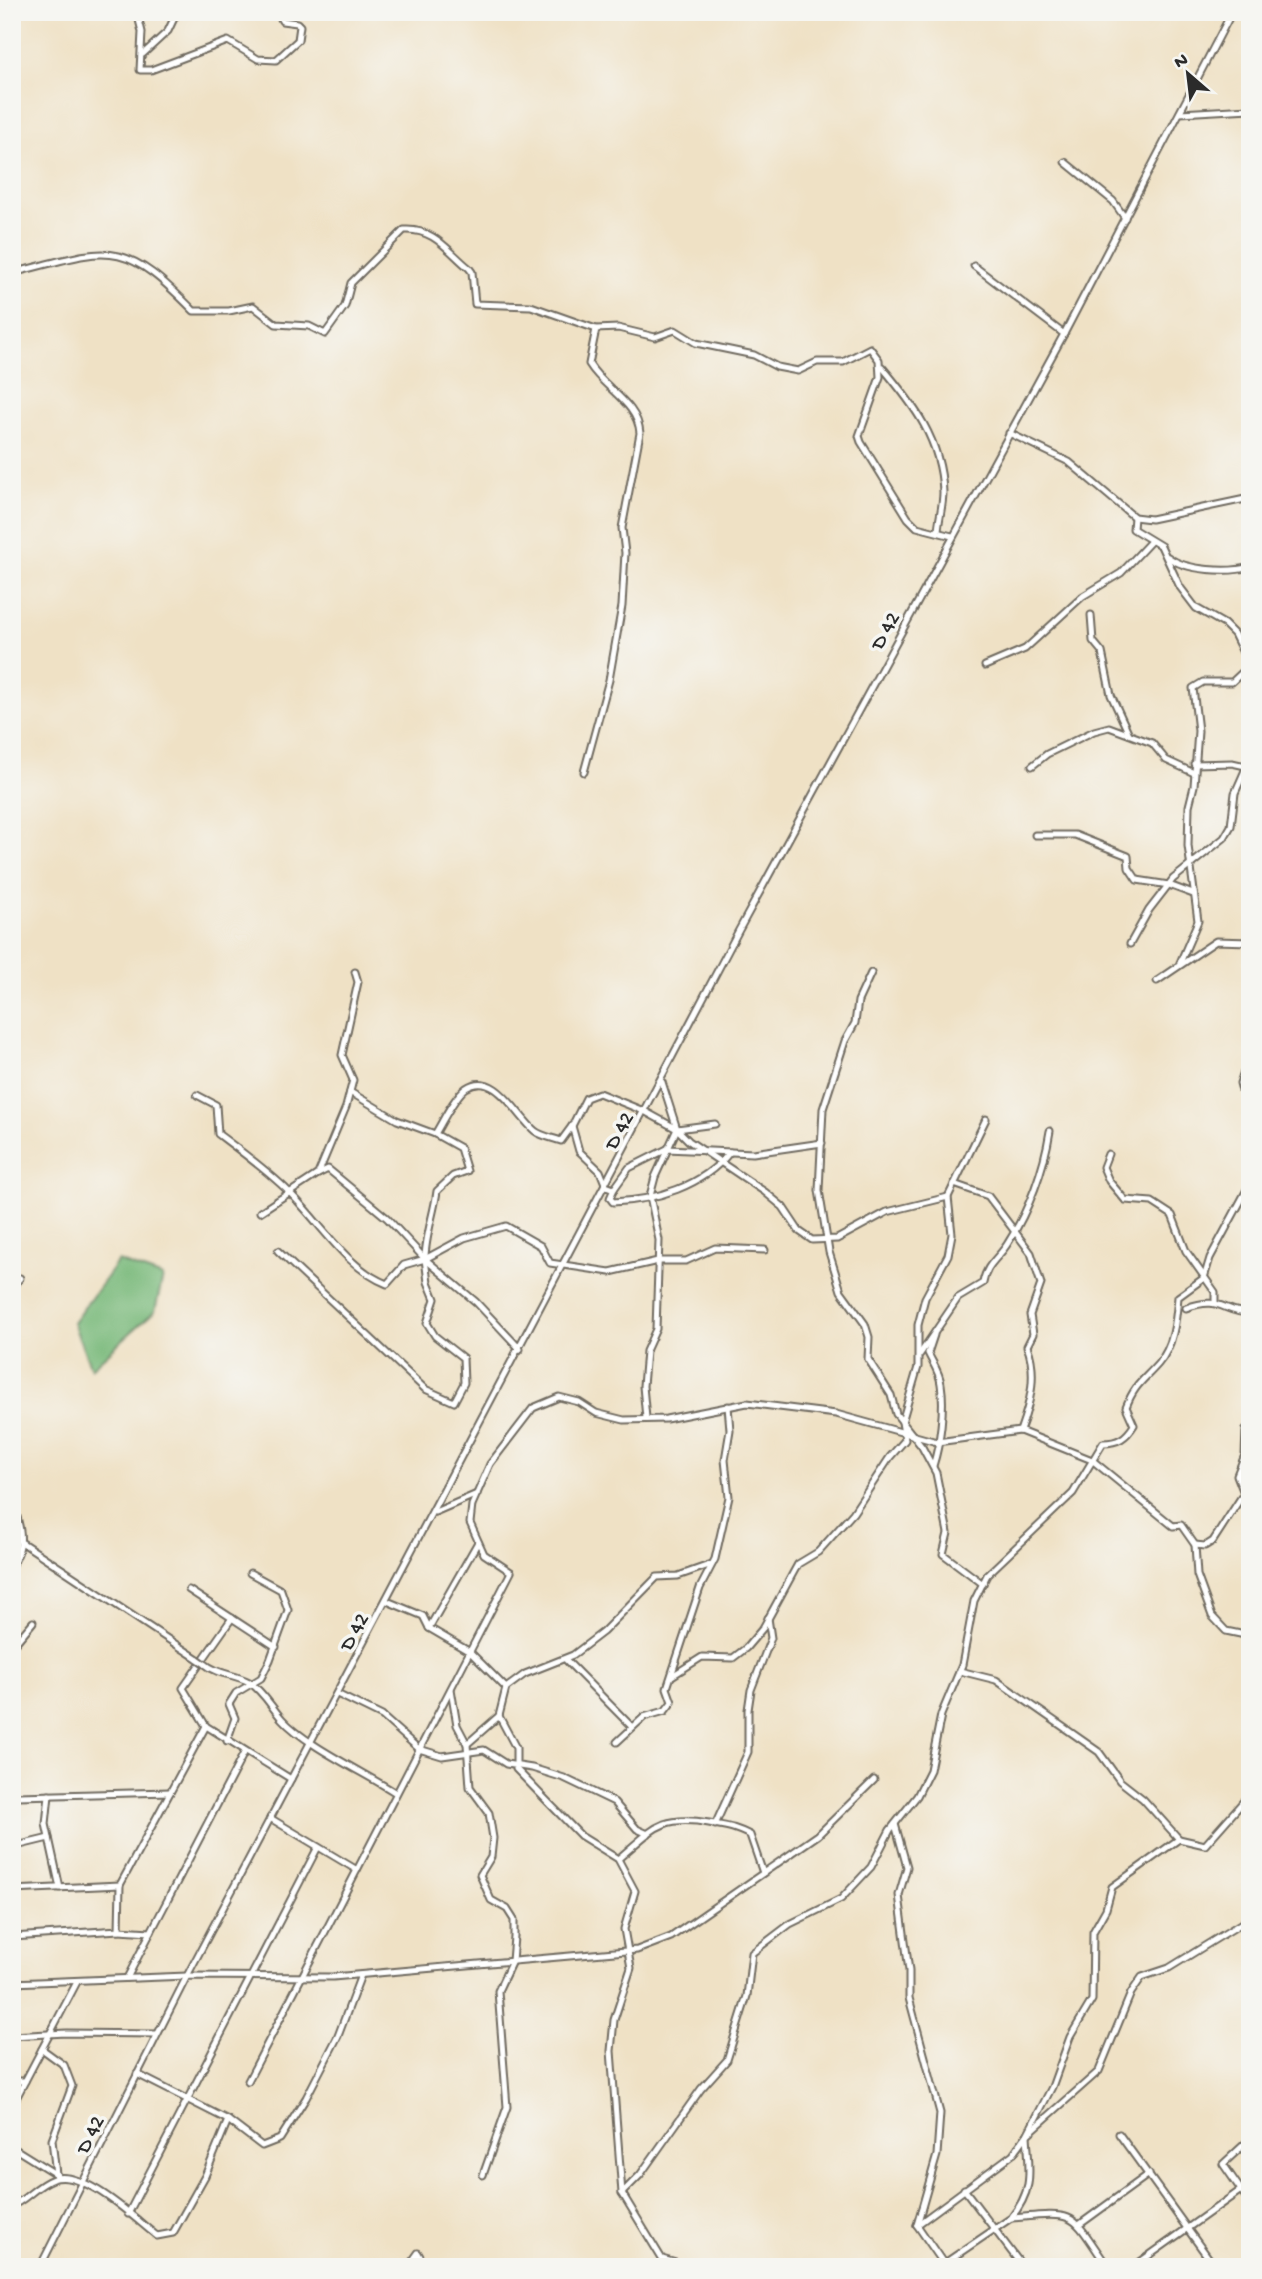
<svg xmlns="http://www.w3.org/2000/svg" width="1262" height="2279" viewBox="0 0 1262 2279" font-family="'Gochi Hand',sans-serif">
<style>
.forest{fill:#7aba7b;stroke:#527253;stroke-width:2}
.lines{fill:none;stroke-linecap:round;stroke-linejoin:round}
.minor-casing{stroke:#706b61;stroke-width:9}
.minor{stroke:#fff;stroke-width:5}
.minor-bridge-casing{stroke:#706b61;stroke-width:9;stroke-linecap:butt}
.minor-bridge{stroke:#fff;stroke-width:5}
.labels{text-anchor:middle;stroke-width:7;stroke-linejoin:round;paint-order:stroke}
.street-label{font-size:21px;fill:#2b2b2b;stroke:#f6f6f2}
</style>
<rect width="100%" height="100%" fill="#f6f6f2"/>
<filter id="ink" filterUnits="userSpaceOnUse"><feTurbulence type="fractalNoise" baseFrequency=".0143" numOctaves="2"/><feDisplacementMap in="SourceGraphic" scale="14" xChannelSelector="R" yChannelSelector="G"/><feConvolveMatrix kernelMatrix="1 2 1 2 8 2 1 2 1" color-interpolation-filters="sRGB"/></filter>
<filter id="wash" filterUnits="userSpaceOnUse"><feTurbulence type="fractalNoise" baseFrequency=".00686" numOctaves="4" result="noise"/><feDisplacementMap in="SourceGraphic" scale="28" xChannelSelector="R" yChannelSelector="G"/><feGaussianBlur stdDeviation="1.57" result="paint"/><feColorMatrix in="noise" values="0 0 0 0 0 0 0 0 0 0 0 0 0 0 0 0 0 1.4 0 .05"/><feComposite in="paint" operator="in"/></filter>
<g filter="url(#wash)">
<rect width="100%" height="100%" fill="#efe1c5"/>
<path class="forest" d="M 118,1261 L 163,1277 L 155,1311 L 91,1368 L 73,1323 Z"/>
</g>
<g filter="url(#ink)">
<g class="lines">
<g class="minor-casing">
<g id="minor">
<path d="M 137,12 L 142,32 L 140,70 L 151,70 L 228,41 L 258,59 L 276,60 L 298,40 L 300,26 L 297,23 L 282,21 L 278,12"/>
<path d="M 143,54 L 168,31 L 177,12"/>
<path d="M 1180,113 L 1250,109"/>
<path d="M 1065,162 L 1113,201 L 1125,218"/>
<path d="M 974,266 L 1064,334"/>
<path d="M 12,273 C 108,249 120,235 194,311 L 229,311 L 253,306 L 276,324 L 309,326 L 325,334 L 345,306 L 351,283 L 404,230 C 434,228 448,251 469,268 L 472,272 L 475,304 L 531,306 L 596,329"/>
<path d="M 882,367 C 914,405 941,440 943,492 C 943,505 939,518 938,531"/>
<path d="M 1009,433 L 1069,462 L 1134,517 L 1151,519 L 1250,498"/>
<path d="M 1134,517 L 1133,529 L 1161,546 L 1180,587 L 1196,608 L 1224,624 L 1234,634 L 1250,667"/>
<path d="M 1168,557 C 1186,571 1229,573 1250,567"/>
<path d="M 1091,615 L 1093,641 L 1102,652 L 1111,695 L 1129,734"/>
<path d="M 985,666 L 1025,649 L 1083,596 L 1121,573 L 1151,541"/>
<path d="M 1194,764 L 1232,763 L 1250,767"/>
<path d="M 1032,766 L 1047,754 L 1094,731 L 1109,727 L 1152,743 L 1166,760 L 1194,773"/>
<path d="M 584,772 L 609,680 L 622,606 L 625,553 L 622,528 L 640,433 C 638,403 604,389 589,364 L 596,329 L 618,328 L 655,337 L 675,330 L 696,343 L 754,355 L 777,367 L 798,371 L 817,362 L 843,362 L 870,348 L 879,360 L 880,377 L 859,436 L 861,442 L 908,518 L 917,527 L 952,536"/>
<path d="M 1035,835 L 1075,835 L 1128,856 L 1129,868 L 1137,880 L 1169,885 L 1193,894"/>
<path d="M 1130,944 L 1149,910 L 1173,879 L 1224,838 L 1231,826 L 1235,793 L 1250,759"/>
<path d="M 1179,965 L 1198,921 L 1188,846 L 1189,806 L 1194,786 L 1198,731 L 1193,688 L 1203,682 L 1232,682 L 1249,666"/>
<path d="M 871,973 L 858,1001 L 855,1023 L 845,1041 L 823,1109 L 819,1190 L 829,1252 L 841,1291 L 865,1324 L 869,1337 L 868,1359 L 891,1395 L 896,1414 L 922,1447 L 936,1473 L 948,1533 L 943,1554 L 983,1584"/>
<path d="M 1157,981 L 1216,941 L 1250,942"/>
<path d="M 1250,1054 L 1240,1083 L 1250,1121"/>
<path d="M 662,1082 L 677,1129 L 689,1141 L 765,1192 L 783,1207 L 799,1231 L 812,1240 L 837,1239 L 887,1212 L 948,1197"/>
<path d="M 350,1092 L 397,1120 L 435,1134"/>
<path d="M 197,1095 L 216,1105 L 218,1134 C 242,1152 268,1171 289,1192 C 320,1222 346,1268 387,1284 L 404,1265 L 425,1259 L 428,1282 L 435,1299 L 427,1323 L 435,1336 L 463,1358 L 464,1383 L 454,1402 L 425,1389 L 278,1251"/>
<path d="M 715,1124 L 677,1129 L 646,1112 L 599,1093 L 586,1098 L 572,1126 L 579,1151 L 600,1171 L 606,1186 L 614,1189 L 629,1168 L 667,1149 L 753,1153 L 822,1143"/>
<path d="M 1108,1154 L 1103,1167 L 1109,1181 L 1125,1200 L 1152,1202 L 1172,1215 L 1186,1251 L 1215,1292 L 1215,1303"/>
<path d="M 318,1174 L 328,1169 L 387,1218 L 425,1259 C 425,1237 434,1214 437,1191 L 453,1176 L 467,1171 L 460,1148 L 435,1134 C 443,1121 454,1097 466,1088 C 495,1069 517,1116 535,1131 C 541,1136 553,1138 561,1141 L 572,1126"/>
<path d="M 954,1184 L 988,1196 L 1031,1253 L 1041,1284 L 1030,1315 L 1033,1334 L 1027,1346 C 1038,1374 1030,1404 1020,1431"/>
<path d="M 614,1189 L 610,1198 L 613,1202 C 656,1200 702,1187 730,1152"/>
<path d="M 260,1212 L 318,1174 L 346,1107 L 353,1080 L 342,1055 L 358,982 L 355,972"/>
<path d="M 12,1287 L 20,1278"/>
<path d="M 1186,1308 C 1222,1295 1222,1313 1250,1313"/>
<path d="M 520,1349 L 476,1302 L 425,1259 L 464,1238 L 506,1226 L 541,1246 L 550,1263 L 610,1272 L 658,1261 L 686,1261 L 715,1248 L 765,1250"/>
<path d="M 920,1354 L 958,1298 L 983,1283 C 986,1264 999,1258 1008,1243 C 1029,1210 1044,1169 1050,1131"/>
<path d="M 646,1418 L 643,1386 L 646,1351 L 656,1329 L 659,1240 L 650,1196 L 655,1177 L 677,1129"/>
<path d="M 933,1466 C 940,1444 945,1408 941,1384 C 940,1373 932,1362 928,1353 L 934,1335"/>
<path d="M 12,1501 C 19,1521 27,1546 12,1564"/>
<path d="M 435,1512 L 477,1494"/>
<path d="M 12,1536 L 198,1659"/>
<path d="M 1195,1545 L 1205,1546 L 1213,1541 L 1244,1493 L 1237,1475 L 1245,1455 L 1246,1429 L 1250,1428"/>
<path d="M 189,1590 L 276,1647"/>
<path d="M 387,1601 L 423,1616 L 429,1628 L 470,1652 L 506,1688 L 499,1716 L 516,1748 L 516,1769 L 581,1836 L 618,1859 L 635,1891 L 624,1929 L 631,1968 L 614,2020 L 611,2051 L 622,2193 L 662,2259 L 676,2263 L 674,2267"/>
<path d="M 232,1618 L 183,1688 L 206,1726 L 291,1779"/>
<path d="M 429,1628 L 478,1542"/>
<path d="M 12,1647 L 33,1622"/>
<path d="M 566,1660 L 632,1727"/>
<path d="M 205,1664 C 218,1675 235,1674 249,1682 C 263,1691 272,1708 282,1719 C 305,1745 365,1773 396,1793"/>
<path d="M 960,1671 L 996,1680 L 1099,1752 L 1120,1781 L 1143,1799 L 1179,1839"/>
<path d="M 672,1676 L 702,1657 L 733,1658 L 746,1648 L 763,1628 L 798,1564 L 818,1552 L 853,1513 L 890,1457 L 905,1440 L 902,1422 L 918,1367 L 918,1325 L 925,1298 L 948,1255 L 952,1234 L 948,1197 L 986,1119"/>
<path d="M 506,1688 L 525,1674 L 573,1655 L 603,1632 L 657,1577 L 678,1576 L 712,1564"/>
<path d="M 451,1689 L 457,1725 L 467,1744 L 470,1787 L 489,1813 L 493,1838 L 491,1857 L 480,1875 L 491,1900 L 507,1909 L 514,1920 L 514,1937 L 512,1961 L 498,1991 L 507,2107 L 483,2175"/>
<path d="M 337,1694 L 382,1716 L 419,1749 L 442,1756 L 484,1750 L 506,1764 L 532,1768 L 564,1778 L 614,1802 L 637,1829 L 648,1834"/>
<path d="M 227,1741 L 235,1718 L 229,1704 L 236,1693 L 261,1678 L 270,1660 L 288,1610 L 281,1590 L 250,1573"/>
<path d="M 617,1742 L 644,1717 L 665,1711 L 672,1702 L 667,1688 L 700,1588 L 715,1559 L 729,1497 L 725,1460 L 730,1430 L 728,1406"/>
<path d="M 467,1744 L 499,1716"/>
<path d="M 49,1795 L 46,1824 L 60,1888"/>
<path d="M 12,1803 L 18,1796 L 170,1792"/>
<path d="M 270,1818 L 357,1870"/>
<path d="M 895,1824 L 907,1867 L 899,1895 L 909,1971 L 909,1998 L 940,2113 L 937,2155 L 917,2225"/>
<path d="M 715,1825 L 748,1752 L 748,1710 L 751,1690 L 771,1638 L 768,1618"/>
<path d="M 12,1847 L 49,1838"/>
<path d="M 618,1859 C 653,1830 660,1814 709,1823 C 727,1827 732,1826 750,1835 L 763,1873"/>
<path d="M 12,1890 L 120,1885"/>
<path d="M 119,1930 L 151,1932"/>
<path d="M 12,1937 L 119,1930 L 120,1885 L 206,1726"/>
<path d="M 127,1978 L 244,1753"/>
<path d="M 12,1983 L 187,1976 L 333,1977 L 637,1950 L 671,1937 L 818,1835 L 874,1780"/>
<path d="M 12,2036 L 66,2033 L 157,2034"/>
<path d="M 42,2049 L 64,2065 L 72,2086 L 52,2140 L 56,2174"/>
<path d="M 137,2074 L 228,2120 L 262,2146 L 280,2139 L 306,2098 L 338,2036 L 361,1975"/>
<path d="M 12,2081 L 25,2081"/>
<path d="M 248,2081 L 511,1572 L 484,1554 L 470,1523 L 472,1505 L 490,1464 L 533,1408 L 559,1397 L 579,1402 L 596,1413 L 624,1420 L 666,1419 L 747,1403 L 836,1414 L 937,1442 L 1020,1431 L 1092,1460 L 1173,1526 L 1181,1525 L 1195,1545 L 1197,1575 L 1212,1616 L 1226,1631 L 1250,1636"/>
<path d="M 12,2106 L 77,1982"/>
<path d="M 1119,2134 L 1215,2267"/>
<path d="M 1250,2139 L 1223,2164 L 1250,2203"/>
<path d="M 12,2147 L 57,2175"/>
<path d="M 964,2189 L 1023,2267"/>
<path d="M 622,2193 L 640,2175 L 701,2089 L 727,2060 L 747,1996 L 752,1953 L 790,1924 L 841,1899 L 871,1867 L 890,1830 L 917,1796 L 930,1770 L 941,1715 L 962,1665 L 974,1601 L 987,1575 L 1073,1493 L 1103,1443 C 1118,1443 1126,1438 1134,1425 L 1126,1407 C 1135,1384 1143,1381 1158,1364 C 1174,1346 1176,1320 1178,1297 L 1204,1278 L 1210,1258 L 1250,1184"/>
<path d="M 12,2205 C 24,2202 36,2185 53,2179 C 83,2168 134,2218 157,2236 L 173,2233 L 205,2176 L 228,2120"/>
<path d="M 128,2214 L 318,1847"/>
<path d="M 1012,2218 C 1080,2212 1069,2211 1108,2267"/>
<path d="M 917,2225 L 1013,2154 L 1027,2135 L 1052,2087 L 1070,2037 L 1092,2000 L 1093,1932 L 1106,1909 L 1112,1887 L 1179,1839 L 1205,1845 L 1250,1794"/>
<path d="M 917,2225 L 946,2267"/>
<path d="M 1079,2225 L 1149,2174"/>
<path d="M 12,2259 L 26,2267"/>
<path d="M 40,2267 L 187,1976 L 739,930 L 1064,334 L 1232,12"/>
<path d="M 408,2267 L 418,2253 L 426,2267"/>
<path d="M 939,2267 L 1011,2218 C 1035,2188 1029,2171 1027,2135 L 1099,2071 L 1131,1993 L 1142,1977 L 1169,1968 L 1250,1918"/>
<path d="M 1133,2267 L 1241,2190"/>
</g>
</g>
<use href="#minor" class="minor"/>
<g class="minor-bridge-casing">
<path id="minor-bridge" d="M 198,1659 L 205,1664"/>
</g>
<use href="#minor-bridge" class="minor-bridge"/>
</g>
</g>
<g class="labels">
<g class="street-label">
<text transform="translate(884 630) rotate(-62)" y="7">D 42</text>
<text transform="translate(618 1130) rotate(-62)" y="7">D 42</text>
<text transform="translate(353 1631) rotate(-62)" y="7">D 42</text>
<text transform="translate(89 2134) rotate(-64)" y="7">D 42</text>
</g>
</g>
<rect width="1262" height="2279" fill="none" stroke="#f6f6f2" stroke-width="42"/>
<g transform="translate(1188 74) rotate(332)" stroke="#f6f6f2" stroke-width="5" paint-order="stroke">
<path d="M0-5L12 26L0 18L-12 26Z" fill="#2b2b2b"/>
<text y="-10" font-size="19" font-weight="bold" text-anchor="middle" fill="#2b2b2b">N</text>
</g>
</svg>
